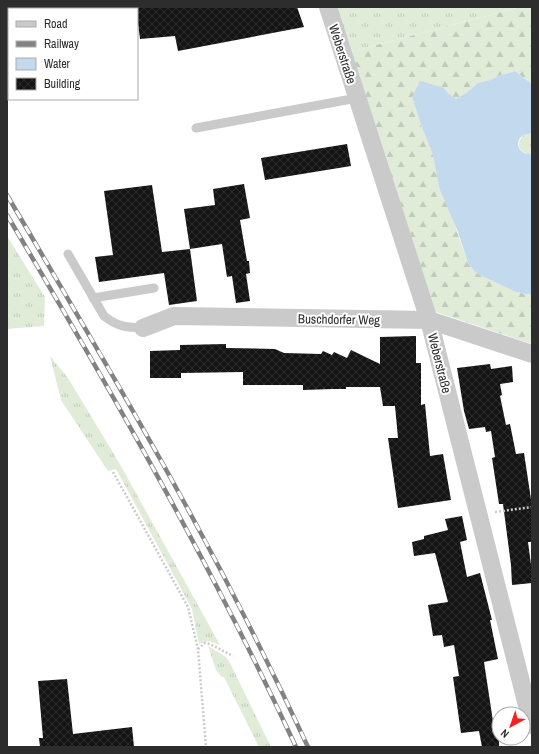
<svg xmlns="http://www.w3.org/2000/svg" width="539" height="754" viewBox="0 0 539 754" font-family="'Archivo Narrow',sans-serif">
<style>
.grass{fill:url(#grass-tufts)}
.forest{fill:url(#forest-firs)}
.water{fill:#c2d9ee}
.building{fill:url(#building-cross-hatch)}
.lines{fill:none;stroke-linecap:round;stroke-linejoin:round}
.path{stroke:#cacaca;stroke-width:2.5;stroke-dasharray:2 2;stroke-linecap:butt}
.lane{stroke:#cacaca;stroke-width:9}
.street{stroke:#cacaca;stroke-width:18}
.rail-casing{stroke:#828282;stroke-width:4.5}
.rail{stroke:#fff;stroke-width:3;stroke-dasharray:9;stroke-linecap:butt}
.labels{text-anchor:middle;stroke-width:4;stroke-linejoin:round;paint-order:stroke}
.street-label{font-size:13px;fill:#2d2d2d;stroke:#fff}
</style>
<defs>
<pattern id="grass-tufts" width="24" height="20" patternUnits="userSpaceOnUse"><rect width="24" height="20" fill="#e1ecd8"/><path d="M3 7l-1-3M5 7V3M7 7l1-3M15 17l-1-3M17 17v-4M19 17l1-3" fill="none" stroke="#c1cbba"/></pattern>
<pattern id="forest-firs" width="22" height="20" patternUnits="userSpaceOnUse"><rect width="22" height="20" fill="#e1ecd8"/><path d="M5 1l3.5 6h-7zM16 11l3.5 6h-7z" fill="#c1cbba"/></pattern>
<pattern id="building-cross-hatch" width="8" height="8" patternUnits="userSpaceOnUse"><rect width="8" height="8" fill="#141414"/><path d="M0 0l8 8M0 8l8-8" fill="none" stroke="#2e2e2e"/></pattern>
</defs>
<rect width="100%" height="100%" fill="#fff"/>
<g class="grass">
<path d="M 336,7 L 520,7 L 350,52 Z"/>
<path d="M 525,134 L 532,134 L 532,154 C 519,155 514,142 525,134 Z"/>
<path d="M 7,236 L 45,297 L 44,326 L 7,329 Z"/>
<path d="M 50,356 L 68,378 L 121,466 L 220,645 L 209,641 L 199,644 L 192,609 L 116,469 L 108,471 L 61,400 Z"/>
<path d="M 208,646 L 226,657 L 230,663 L 271,747 L 259,747 L 224,677 L 222,677 L 216,670 Z"/>
</g>
<path class="forest" d="M 520,7 L 532,7 L 532,84 L 515,71 L 501,75 L 490,80 L 478,83 L 466,93 L 456,99 L 448,93 L 444,88 L 412,97 L 421,125 L 433,155 L 450,211 L 468,263 L 475,272 L 484,277 L 516,292 L 532,295 L 532,344 L 436,312 L 350,52 Z"/>
<path class="water" d="M 515,71 L 532,84 L 532,134 C 514,131 513,156 532,154 L 532,295 L 516,292 L 484,277 L 475,272 L 468,263 L 458,232 L 440,190 L 433,155 L 421,125 L 412,97 L 420,81 L 444,88 L 448,93 L 456,99 L 466,93 L 478,83 L 490,80 L 501,75 Z"/>
<g class="building">
<path d="M 136,7 L 297,7 L 304,27 L 178,51 L 175,36 L 140,39 Z"/>
<path d="M 347,144 L 351,166 L 265,180 L 261,158 Z"/>
<path d="M 244,184 L 250,218 L 240,220 L 247,261 L 249,261 L 250,273 L 246,274 L 250,301 L 236,303 L 232,276 L 227,277 L 222,244 L 190,249 L 184,209 L 215,205 L 213,189 Z"/>
<path d="M 152,185 L 162,252 L 190,249 L 197,301 L 169,305 L 164,273 L 99,282 L 95,257 L 113,255 L 104,191 Z"/>
<path d="M 416,336 L 416,363 L 421,363 L 421,405 L 425,404 L 430,456 L 443,454 L 451,500 L 398,508 L 388,438 L 398,438 L 395,406 L 383,406 L 380,387 L 346,387 L 346,389 L 333,389 L 303,390 L 303,385 L 243,385 L 243,372 L 181,373 L 181,378 L 150,378 L 150,351 L 180,350 L 180,345 L 226,344 L 226,348 L 275,349 L 284,353 L 321,354 L 323,351 L 332,355 L 334,352 L 347,358 L 351,350 L 380,364 L 380,337 Z"/>
<path d="M 490,364 L 491,369 L 512,366 L 513,382 L 500,384 L 502,395 L 500,396 L 506,425 L 510,424 L 516,454 L 524,453 L 532,506 L 532,542 L 528,542 L 532,572 L 532,583 L 512,585 L 511,565 L 503,504 L 499,504 L 492,458 L 495,457 L 491,431 L 486,432 L 485,427 L 469,429 L 464,411 L 457,368 Z"/>
<path d="M 462,516 L 467,540 L 460,542 L 467,577 L 480,573 L 492,620 L 490,620 L 498,659 L 484,662 L 494,728 L 499,728 L 499,747 L 482,747 L 479,731 L 461,733 L 453,677 L 459,676 L 454,645 L 444,647 L 442,635 L 433,636 L 428,605 L 448,602 L 435,553 L 414,556 L 412,542 L 424,539 L 424,536 L 448,530 L 445,519 Z"/>
<path d="M 67,679 L 73,734 L 132,727 L 134,747 L 40,747 L 39,738 L 43,738 L 38,681 Z"/>
</g>
<g class="lines">
<g class="path">
<path d="M 113,472 L 188,607 L 198,649 L 206,747"/>
<path d="M 495,512 L 532,507"/>
<path d="M 198,649 L 205,643 L 210,644 L 233,656"/>
</g>
<g class="lane">
<path d="M 196,128 L 357,98"/>
<path d="M 68,254 L 104,316 C 118,327 126,327 143,328"/>
<path d="M 93,298 L 154,288"/>
</g>
<g class="street">
<path d="M 328,7 L 429,320 L 532,725"/>
<path d="M 143,328 L 174,316 L 429,320 L 532,354"/>
</g>
<g class="rail-casing">
<g id="rail">
<path d="M 7,195 C 65,294 124,393 179,493 C 225,576 268,661 308,747"/>
<path d="M 7,215 C 110,389 211,564 296,747"/>
</g>
</g>
<use href="#rail" class="rail"/>
</g>
<g class="labels">
<g class="street-label">
<text transform="translate(343 54) rotate(72)" y="5">Weberstraße</text>
<text transform="translate(339 319) rotate(1)" y="5">Buschdorfer Weg</text>
<text transform="translate(440 363) rotate(76)" y="5">Weberstraße</text>
</g>
</g>
<rect width="539" height="754" fill="none" stroke="#2d2d2d" stroke-width="16"/>
<rect x="8" y="8" width="130" height="92" fill="#ffffff" stroke="#ababab"/>
<rect x="16" y="21" width="20" height="6" fill="#cacaca" stroke="#ababab"/>
<text x="44" y="28" font-size="12" fill="#2d2d2d">Road</text>
<rect x="16" y="41" width="20" height="6" fill="#828282" stroke="#ababab"/>
<text x="44" y="48" font-size="12" fill="#2d2d2d">Railway</text>
<rect x="16" y="58" width="20" height="12" fill="#c2d9ee" stroke="#ababab"/>
<text x="44" y="68" font-size="12" fill="#2d2d2d">Water</text>
<rect x="16" y="78" width="20" height="12" fill="url(#building-cross-hatch)" stroke="#ababab"/>
<text x="44" y="88" font-size="12" fill="#2d2d2d">Building</text>
<g transform="translate(511 726) rotate(220)"><circle r="19" fill="#ffffff" stroke="#ababab"/>
<path d="M0-3L7 15L0 10L-7 15Z" fill="#f6211c"/>
<text y="-6" font-size="11" font-weight="bold" text-anchor="middle" fill="#2d2d2d">N</text>
</g>
</svg>
